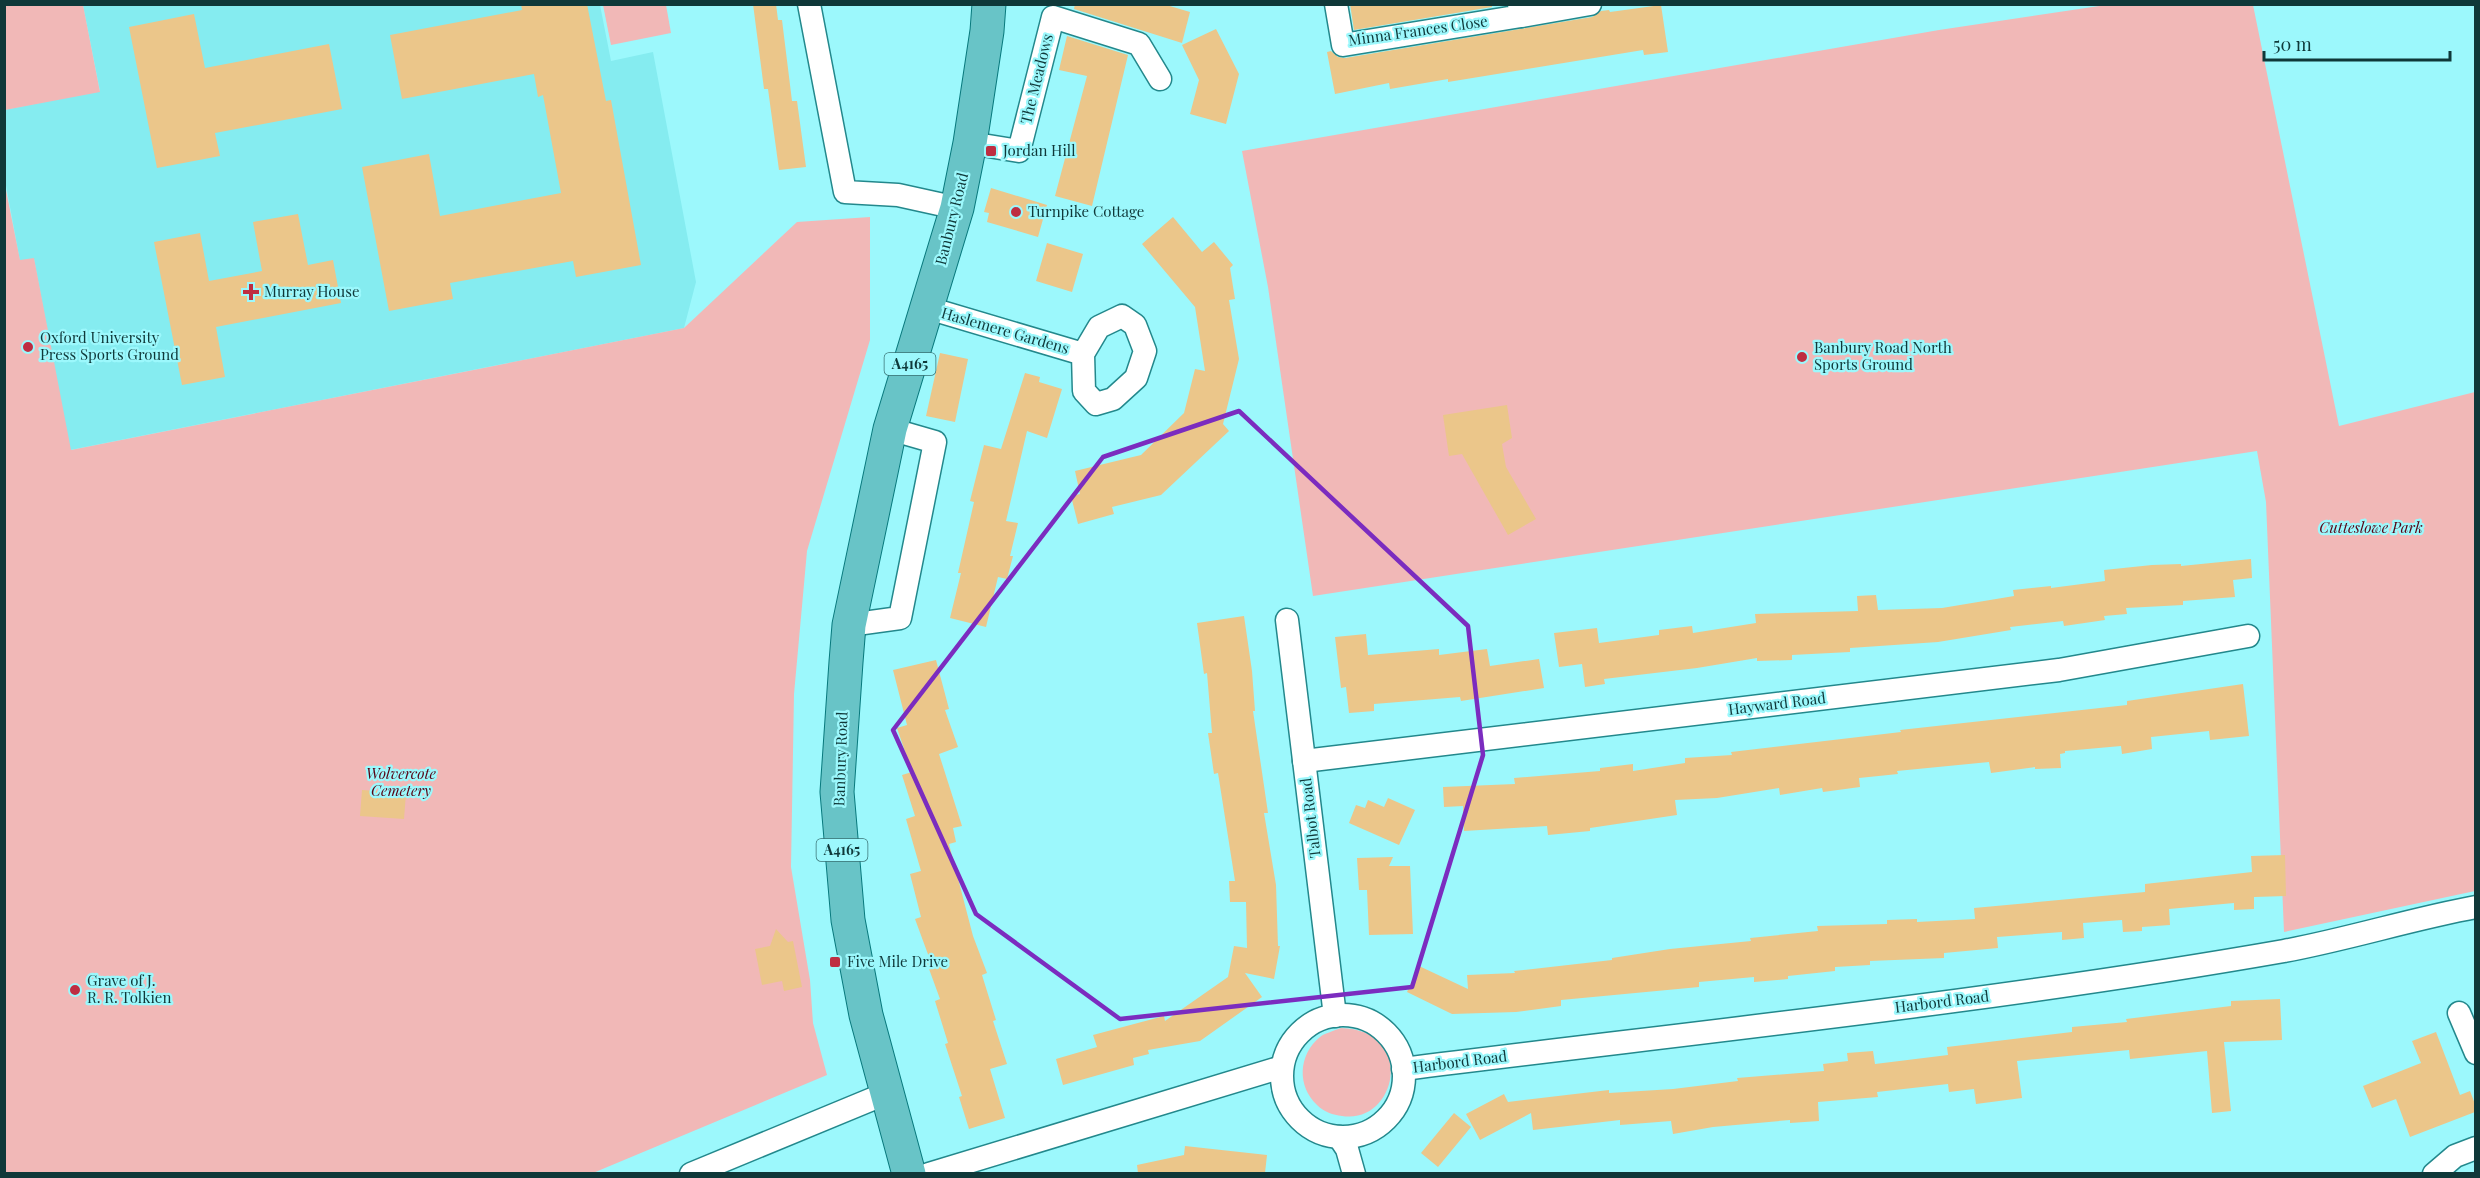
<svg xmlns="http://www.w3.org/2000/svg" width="2480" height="1178" viewBox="0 0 2480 1178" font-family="'Playfair Display',serif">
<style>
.built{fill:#85ecf0}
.green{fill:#f1b8b7}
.building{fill:#ebc68a}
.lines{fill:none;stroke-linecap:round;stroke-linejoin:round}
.street-casing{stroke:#23888c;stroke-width:25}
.primary-casing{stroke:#08797d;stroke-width:35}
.street{stroke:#fff;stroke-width:22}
.primary{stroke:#68c4c7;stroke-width:33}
.marked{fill:none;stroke:#7b2cbf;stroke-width:4.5;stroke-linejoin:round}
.poi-dot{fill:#be2d41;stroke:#9cf8fc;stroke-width:2}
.labels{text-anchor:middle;stroke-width:4.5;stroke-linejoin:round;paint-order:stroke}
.shield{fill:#9cf8fc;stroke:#397274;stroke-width:1.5}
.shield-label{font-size:14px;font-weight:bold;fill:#0f3839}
.street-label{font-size:15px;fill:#0f3839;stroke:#9cf8fc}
.poi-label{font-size:15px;fill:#0f3839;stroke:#9cf8fc;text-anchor:start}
.park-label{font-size:15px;font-style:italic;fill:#580314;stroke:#9cf8fc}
</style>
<rect width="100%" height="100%" fill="#9cf8fc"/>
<path class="built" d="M 83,5 L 600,5 L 611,61 L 653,52 L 696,282 L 684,328 L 70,450 L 34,259 L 20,261 L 5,180 L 4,110 L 100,91 Z"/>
<g class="green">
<path d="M 4,5 L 83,5 L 100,92 L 5,110 Z"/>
<path d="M 603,5 L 666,5 L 671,33 L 611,45 Z"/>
<path d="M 2106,5 L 2253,5 L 2339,426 L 2475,392 L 2475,891 L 2284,932 L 2266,502 L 2257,451 L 1313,596 L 1268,287 L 1242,151 L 1939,30 Z"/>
<path d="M 4,180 L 20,260 L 34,258 L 71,450 L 684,328 L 797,222 L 870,217 L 870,340 L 807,551 L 794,694 L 791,867 L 810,980 L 813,1023 L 827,1075 L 593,1173 L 5,1173 Z"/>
<path d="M 1341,1028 C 1417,1030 1397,1125 1342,1116 C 1333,1115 1324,1112 1317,1105 C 1297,1086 1298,1055 1320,1037 C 1325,1033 1334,1031 1341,1028 Z"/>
</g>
<g class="building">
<path d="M 521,4 L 587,4 L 606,101 L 611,100 L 641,265 L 576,277 L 573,261 L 450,283 L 453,299 L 389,311 L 362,167 L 429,154 L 440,216 L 561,193 L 543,95 L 538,97 L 534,74 L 402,99 L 390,35 L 522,10 Z"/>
<path d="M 753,4 L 776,4 L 778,20 L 782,20 L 792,101 L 797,101 L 806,167 L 779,170 L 768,89 L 764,89 Z"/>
<path d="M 1075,4 L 1163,4 L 1190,12 L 1182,43 L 1074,9 Z"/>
<path d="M 1350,4 L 1492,4 L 1492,7 L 1354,30 Z"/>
<path d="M 1661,5 L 1668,52 L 1644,55 L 1643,50 L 1448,82 L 1448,79 L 1390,89 L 1389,83 L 1335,94 L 1327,52 L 1331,51 L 1338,57 L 1345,58 L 1592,17 L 1601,11 L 1609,10 L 1610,12 Z"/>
<path d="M 194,14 L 205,68 L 329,44 L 342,109 L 215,133 L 220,156 L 157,168 L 129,27 Z"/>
<path d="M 1216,29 L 1239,74 L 1226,124 L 1190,114 L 1199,80 L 1182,45 Z"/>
<path d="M 1067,36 L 1128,55 L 1092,206 L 1055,196 L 1087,76 L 1059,70 Z"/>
<path d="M 991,188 L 1047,205 L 1038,237 L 987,222 L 989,213 L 984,212 Z"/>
<path d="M 298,214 L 308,265 L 333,260 L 341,303 L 216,327 L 225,377 L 182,385 L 154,242 L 200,233 L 209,281 L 262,271 L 253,222 Z"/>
<path d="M 1173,217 L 1202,252 L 1214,242 L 1233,265 L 1230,268 L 1235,299 L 1229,300 L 1239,359 L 1223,424 L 1229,431 L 1161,495 L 1112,507 L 1114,514 L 1078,524 L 1071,496 L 1080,494 L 1075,471 L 1141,455 L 1184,413 L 1195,369 L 1205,371 L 1195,307 L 1142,244 Z"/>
<path d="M 1047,243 L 1083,254 L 1072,292 L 1036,281 Z"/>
<path d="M 940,353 L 968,359 L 955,422 L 926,416 Z"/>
<path d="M 1025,373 L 1040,377 L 1039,382 L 1062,389 L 1047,438 L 1027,431 L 1006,521 L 1018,523 L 1010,556 L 1013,556 L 1007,579 L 998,577 L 986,627 L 950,618 L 961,573 L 958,573 L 974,502 L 970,501 L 984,445 L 1001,449 Z"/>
<path d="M 1507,405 L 1512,438 L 1502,444 L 1506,467 L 1536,519 L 1508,535 L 1462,454 L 1449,456 L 1443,415 Z"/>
<path d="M 2251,559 L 2252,578 L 2233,580 L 2235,597 L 2183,601 L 2183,605 L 2126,608 L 2127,614 L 2104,616 L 2105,620 L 2064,626 L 2063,621 L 2010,627 L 2011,630 L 1938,642 L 1850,648 L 1850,652 L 1792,655 L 1792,660 L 1757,661 L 1757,658 L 1697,668 L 1604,679 L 1605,684 L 1585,687 L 1582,664 L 1559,667 L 1554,633 L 1597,628 L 1599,643 L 1659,635 L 1659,630 L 1692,626 L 1693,633 L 1756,623 L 1755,614 L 1858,611 L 1857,596 L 1876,595 L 1878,610 L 1942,608 L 2014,596 L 2013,590 L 2051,586 L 2051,588 L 2105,581 L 2104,570 L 2152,565 L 2181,564 L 2181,566 Z"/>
<path d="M 1244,616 L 1252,671 L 1255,711 L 1253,711 L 1268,813 L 1264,813 L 1276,885 L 1278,946 L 1280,946 L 1274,979 L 1245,973 L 1262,997 L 1200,1041 L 1148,1050 L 1149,1054 L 1133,1058 L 1134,1065 L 1063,1085 L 1056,1059 L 1097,1047 L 1093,1035 L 1164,1016 L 1165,1021 L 1228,977 L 1234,946 L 1247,948 L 1246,902 L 1230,902 L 1229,881 L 1235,881 L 1218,773 L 1214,774 L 1208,733 L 1212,733 L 1207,673 L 1204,674 L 1197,623 Z"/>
<path d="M 1366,634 L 1368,655 L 1439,649 L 1439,655 L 1487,649 L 1490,666 L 1539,659 L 1544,688 L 1461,701 L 1460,697 L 1374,704 L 1374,711 L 1349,713 L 1346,687 L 1341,688 L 1335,637 Z"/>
<path d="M 936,660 L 949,709 L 945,710 L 958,747 L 939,754 L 962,826 L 953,828 L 956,842 L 949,844 L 973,936 L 987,973 L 982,975 L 996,1020 L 993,1021 L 1007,1064 L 990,1069 L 1005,1118 L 969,1129 L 959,1097 L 962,1096 L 945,1044 L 948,1043 L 935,1001 L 940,999 L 925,958 L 929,957 L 915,919 L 921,917 L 910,874 L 921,871 L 906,819 L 915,816 L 902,775 L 912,772 L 897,728 L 907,725 L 893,670 Z"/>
<path d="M 2243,684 L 2249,736 L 2210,740 L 2209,731 L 2151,737 L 2152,749 L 2122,754 L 2121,746 L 2065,751 L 2065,753 L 2060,754 L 2061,768 L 2035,769 L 2035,767 L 1991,773 L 1989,762 L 1897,771 L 1898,774 L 1859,778 L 1860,787 L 1823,792 L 1822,788 L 1780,795 L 1779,788 L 1717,798 L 1675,800 L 1677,815 L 1590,828 L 1590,831 L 1548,835 L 1547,826 L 1464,831 L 1463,806 L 1444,807 L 1443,787 L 1515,784 L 1514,778 L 1600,771 L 1600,768 L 1633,764 L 1633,771 L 1685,763 L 1685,758 L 1732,755 L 1731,752 L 1901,732 L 1900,730 L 2127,705 L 2127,701 Z"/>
<path d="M 362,790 L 406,793 L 404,819 L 360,816 Z"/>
<path d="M 1388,798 L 1415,810 L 1399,845 L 1349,823 L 1356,805 L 1365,808 L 1368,800 L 1384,807 Z"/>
<path d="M 2285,855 L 2286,896 L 2254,897 L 2254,909 L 2234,910 L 2234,903 L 2169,909 L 2170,925 L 2142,927 L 2142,931 L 2123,932 L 2122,920 L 2083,923 L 2084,938 L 2062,940 L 2062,932 L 1997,937 L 1998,948 L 1944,953 L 1944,958 L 1870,961 L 1870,965 L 1835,967 L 1835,971 L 1788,976 L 1788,979 L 1754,982 L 1754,977 L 1699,982 L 1699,987 L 1561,1000 L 1561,1006 L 1516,1012 L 1452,1014 L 1407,992 L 1419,966 L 1468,989 L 1467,975 L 1515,973 L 1514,971 L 1612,960 L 1612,958 L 1670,949 L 1751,941 L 1750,938 L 1818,931 L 1817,926 L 1887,924 L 1887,920 L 1917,919 L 1917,922 L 1975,919 L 1974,908 L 2145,892 L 2145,884 L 2252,872 L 2251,856 Z"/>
<path d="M 1393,857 L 1389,866 L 1410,866 L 1413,934 L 1369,935 L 1367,890 L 1359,890 L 1357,858 Z"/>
<path d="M 776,929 L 788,942 L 793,941 L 802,987 L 784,991 L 782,981 L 762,985 L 755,949 L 770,946 Z"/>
<path d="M 2280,999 L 2282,1040 L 2224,1042 L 2231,1111 L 2212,1113 L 2207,1051 L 2130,1059 L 2129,1050 L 2017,1061 L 2022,1098 L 1976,1104 L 1974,1089 L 1949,1092 L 1948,1084 L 1877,1092 L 1878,1097 L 1818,1102 L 1819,1121 L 1790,1123 L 1790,1120 L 1713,1127 L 1673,1134 L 1671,1121 L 1620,1125 L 1620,1120 L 1533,1130 L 1531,1113 L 1480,1140 L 1466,1114 L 1504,1094 L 1508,1102 L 1609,1090 L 1609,1093 L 1673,1089 L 1738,1081 L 1737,1078 L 1824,1071 L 1823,1064 L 1848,1061 L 1847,1053 L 1873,1051 L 1875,1064 L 1948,1055 L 1947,1047 L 2072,1032 L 2072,1027 L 2127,1022 L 2126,1019 L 2231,1006 L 2231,1001 Z"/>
<path d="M 2436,1032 L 2460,1095 L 2470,1091 L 2475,1104 L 2475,1112 L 2410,1137 L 2396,1099 L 2372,1108 L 2363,1086 L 2421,1063 L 2412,1041 Z"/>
<path d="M 1454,1113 L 1471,1127 L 1438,1167 L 1421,1153 Z"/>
<path d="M 1185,1146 L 1267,1155 L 1265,1173 L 1138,1173 L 1137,1165 L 1184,1155 Z"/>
</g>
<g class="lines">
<g class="street-casing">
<g id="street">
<path d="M 809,4 L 845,192 L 898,195 L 957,208"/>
<path d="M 1336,4 L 1343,45 L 1521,16 L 1519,4"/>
<path d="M 1521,16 L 1590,4"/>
<path d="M 970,143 L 1019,151 L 1053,17 L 1139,44 L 1160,79"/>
<path d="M 928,308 L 1083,354 L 1099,327 L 1122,316 L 1135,325 L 1145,351 L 1136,378 L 1113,399 L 1096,404 L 1084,391 L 1083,354"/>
<path d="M 1287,620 L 1335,1016"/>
<path d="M 849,625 L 900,618 L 935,442 L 890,429"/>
<path d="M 1304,761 L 2059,670 L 2248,636"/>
<path d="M 2459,1013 L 2476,1053"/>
<circle cx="1343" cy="1076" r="61"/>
<path d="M 1403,1069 C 1697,1032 1993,1002 2284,951 C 2349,939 2411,919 2476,907"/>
<path d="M 1339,1137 L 1347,1149 L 1354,1174"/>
<path d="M 691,1174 L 887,1093"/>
<path d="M 929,1174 L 1282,1067"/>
<path d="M 2434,1174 L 2455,1156 L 2476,1148"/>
</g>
</g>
<g class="primary-casing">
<path id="primary" d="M 909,1174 L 866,1015 L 848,920 L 837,792 L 846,662 L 849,625 L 890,429 L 957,208 L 970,143 L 987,31 L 989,4"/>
</g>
<use href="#street" class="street"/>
<use href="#primary" class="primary"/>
</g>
<path class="marked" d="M 1239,411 L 1468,626 L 1483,755 L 1412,987 L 1120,1019 L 976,914 L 893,730 L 1103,457 Z"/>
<g class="poi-dot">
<rect x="985" y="145" width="12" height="12" rx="3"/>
<circle cx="1016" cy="212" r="6"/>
<path d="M248 283h6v6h6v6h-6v6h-6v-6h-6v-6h6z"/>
<circle cx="28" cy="347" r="6"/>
<circle cx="1802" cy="357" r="6"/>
<rect x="829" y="956" width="12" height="12" rx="3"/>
<circle cx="75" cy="990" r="6"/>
</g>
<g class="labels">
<g class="shield">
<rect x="884.5" y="353" width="51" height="22" rx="4.5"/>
<rect x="816.5" y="839" width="51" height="22" rx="4.5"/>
</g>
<g class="shield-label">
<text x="910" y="369">A4165</text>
<text x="842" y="855">A4165</text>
</g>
<g class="street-label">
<text transform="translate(1418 31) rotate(-8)" y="5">Minna Frances Close</text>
<text transform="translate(1037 79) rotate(-76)" y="5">The Meadows</text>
<text transform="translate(952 219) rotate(-76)" y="5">Banbury Road</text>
<text transform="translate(1005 331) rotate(16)" y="5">Haslemere Gardens</text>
<text transform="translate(1777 704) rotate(-7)" y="5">Hayward Road</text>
<text transform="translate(841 759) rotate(-88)" y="5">Banbury Road</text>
<text transform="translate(1311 818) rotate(-97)" y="5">Talbot Road</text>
<text transform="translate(1942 1002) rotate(-7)" y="5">Harbord Road</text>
<text transform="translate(1460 1062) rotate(-7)" y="5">Harbord Road</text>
</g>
<g class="poi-label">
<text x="1003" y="156">Jordan Hill</text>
<text x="1028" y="217">Turnpike Cottage</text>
<text x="264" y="297">Murray House</text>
<text x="40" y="343">Oxford University<tspan x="40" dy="17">Press Sports Ground</tspan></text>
<text x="1814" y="353">Banbury Road North<tspan x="1814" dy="17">Sports Ground</tspan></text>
<text x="847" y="967">Five Mile Drive</text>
<text x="87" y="986">Grave of J.<tspan x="87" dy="17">R. R. Tolkien</tspan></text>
</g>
<g class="park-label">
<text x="2371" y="533">Cutteslowe Park</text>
<text x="401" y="779">Wolvercote<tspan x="401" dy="17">Cemetery</tspan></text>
</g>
</g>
<rect width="2480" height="1178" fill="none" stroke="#0f3839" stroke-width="12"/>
<path d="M2264 51v9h186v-9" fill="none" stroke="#0f3839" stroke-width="3"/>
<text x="2273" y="51" font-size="18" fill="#0f3839" stroke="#9cf8fc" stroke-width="4.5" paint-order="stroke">50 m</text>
</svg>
